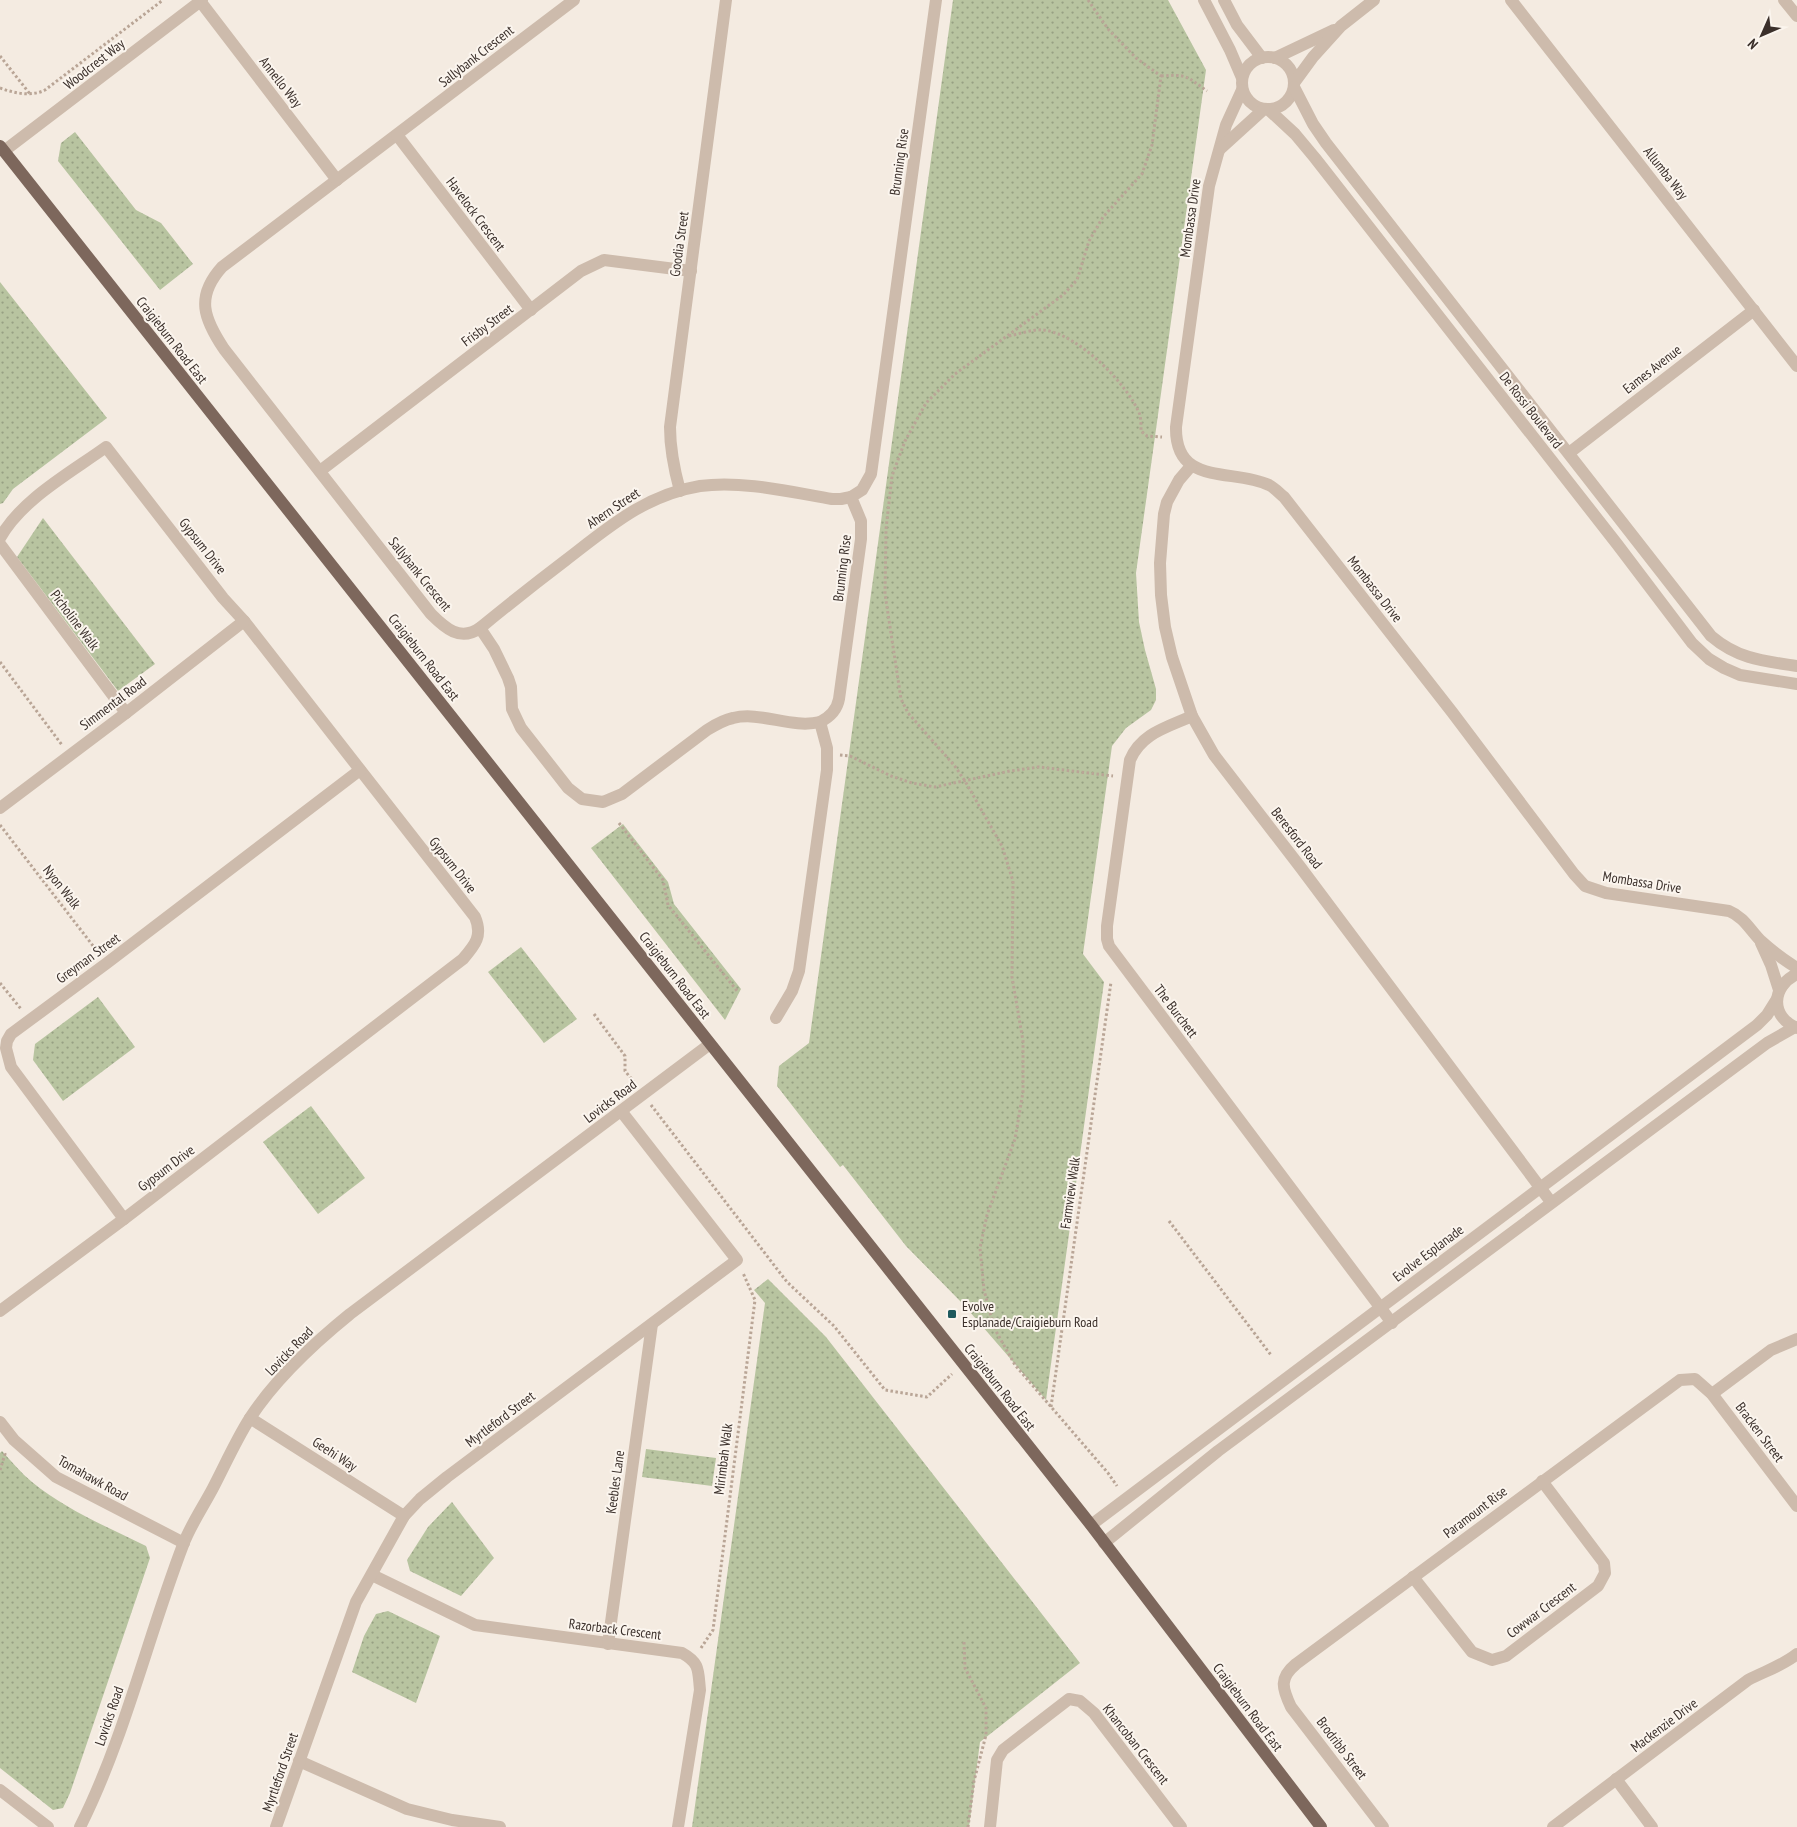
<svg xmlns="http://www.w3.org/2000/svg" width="1797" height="1827" viewBox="0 0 1797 1827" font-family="'PT Sans Narrow',sans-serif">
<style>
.park{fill:url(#park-dots)}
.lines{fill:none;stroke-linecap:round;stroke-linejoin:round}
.path{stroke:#b9a596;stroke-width:3;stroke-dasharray:2.5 2.5;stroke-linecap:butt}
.minor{stroke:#cdbbac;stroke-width:12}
.major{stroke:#7d675c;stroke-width:12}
.poi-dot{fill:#1f5a5e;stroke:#fbf5ee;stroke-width:2}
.labels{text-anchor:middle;stroke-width:4;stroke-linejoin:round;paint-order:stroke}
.street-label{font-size:14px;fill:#3b302b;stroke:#fbf5ee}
.poi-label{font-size:14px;fill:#3b302b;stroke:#fbf5ee;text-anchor:start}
</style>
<defs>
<pattern id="park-dots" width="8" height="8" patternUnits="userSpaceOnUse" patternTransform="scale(1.25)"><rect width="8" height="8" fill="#b8c4a0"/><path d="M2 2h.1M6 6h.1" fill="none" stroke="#97a083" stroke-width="1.8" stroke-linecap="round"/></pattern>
</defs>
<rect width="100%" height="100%" fill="#f4ebe1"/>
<g class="park">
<path d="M 953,0 L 1168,0 L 1206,70 L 1136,573 L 1139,622 L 1145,650 L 1156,689 L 1156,700 L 1151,710 L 1126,728 L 1112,746 L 1083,954 L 1104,982 L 1046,1400 L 963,1304 L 906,1246 L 843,1165 L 840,1167 L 777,1086 L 779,1066 L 809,1043 Z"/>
<path d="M 75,132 L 136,210 L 161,223 L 193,264 L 160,290 L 58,161 L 61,143 Z"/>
<path d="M 0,282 L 107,418 L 13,489 L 3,503 L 0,504 Z"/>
<path d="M 43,518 L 155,664 L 118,691 L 17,557 Z"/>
<path d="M 623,824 L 668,882 L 674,904 L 741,989 L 725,1020 L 591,848 Z"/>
<path d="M 521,947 L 577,1019 L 544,1043 L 488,972 Z"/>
<path d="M 98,997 L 135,1047 L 63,1101 L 33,1060 L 35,1044 Z"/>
<path d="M 311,1106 L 365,1178 L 318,1214 L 263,1142 Z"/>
<path d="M 768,1279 L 826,1337 L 1080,1663 L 980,1742 L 969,1827 L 692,1827 L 765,1303 L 754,1290 Z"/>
<path d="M 646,1449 L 716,1458 L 712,1486 L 642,1477 Z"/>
<path d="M 2,1451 C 12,1462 21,1473 32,1482 C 65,1509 107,1527 146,1546 L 150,1558 L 70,1793 L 63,1808 L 53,1810 L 0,1768 L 0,1453 Z"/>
<path d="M 452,1502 L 494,1558 L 461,1596 L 410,1571 L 407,1560 L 428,1527 Z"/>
<path d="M 388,1611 L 440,1636 L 416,1703 L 352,1672 L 364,1636 L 376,1614 Z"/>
</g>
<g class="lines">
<g class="path">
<path d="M 1088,0 L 1108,29 L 1136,58 L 1161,76 L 1152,145 L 1142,174 L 1103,217 L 1089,241 L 1077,280 L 1063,295 L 955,374 L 926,403 L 905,441 L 892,476 L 886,529 L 885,594 L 901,699 L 908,713 L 954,765 L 965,781 L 1002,846 L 1013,881 L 1012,977 L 1023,1041 L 1023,1092 L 1015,1139 L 987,1215 L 980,1248 L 984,1290 L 990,1313 L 997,1333 L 1015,1365 L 1108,1473 L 1117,1486"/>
<path d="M 0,56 L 30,94"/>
<path d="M 1161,76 C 1187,74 1186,76 1207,91"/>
<path d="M 0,88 C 14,93 31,97 45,90 L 163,0"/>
<path d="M 1009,336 C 1019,334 1033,329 1043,330 C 1077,333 1128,384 1140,415 C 1141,420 1141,426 1141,431 L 1147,436 L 1162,437"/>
<path d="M 0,662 L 62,745"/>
<path d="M 840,755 L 850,756 L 891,776 L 912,783 L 935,787 L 1010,771 L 1039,767 L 1113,776"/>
<path d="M 619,823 L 663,880 L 668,905 L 738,992"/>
<path d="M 0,825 L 97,951"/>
<path d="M 0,983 L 21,1009"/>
<path d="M 594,1014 L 625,1056 L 625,1071 L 634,1082"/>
<path d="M 651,1105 L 787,1282 L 834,1326 L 885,1390 L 927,1397 L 952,1374"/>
<path d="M 1169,1221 L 1271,1355"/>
<path d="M 1051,1407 L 1111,982"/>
<path d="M 0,1470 L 5,1454 L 4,1452"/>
<path d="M 964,1642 L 965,1668 L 986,1708 L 986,1735 L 974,1781 L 968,1827"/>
<path d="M 701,1648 L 713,1630 L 755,1300 L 743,1273"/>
</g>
<g class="minor">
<path d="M 574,0 L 222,267 C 195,297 204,319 224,349 L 431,614 C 445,628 460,642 480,628 L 494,649 L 508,678 L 511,687 L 512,709 L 521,728 L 568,788 L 582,799 L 603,802 L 622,794 L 707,730 C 715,725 723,720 733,718 C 761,711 791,729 820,722"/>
<path d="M 1204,0 L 1230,50 L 1242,78"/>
<path d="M 1224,0 L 1237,25 L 1262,58"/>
<path d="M 1511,0 L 1797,366"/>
<path d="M 1784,0 L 1797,16"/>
<path d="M 200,1 L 337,180"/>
<circle cx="1268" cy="83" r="26"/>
<path d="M 1275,58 L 1334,30"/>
<path d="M 1294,83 L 1313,57 L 1341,26 L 1374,0"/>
<path d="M 1294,87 L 1313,124 L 1326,143 L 1711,636 C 1738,659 1763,661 1797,666"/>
<path d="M 1242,90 L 1226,125 L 1209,186 L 1176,427 C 1175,487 1233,468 1269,485 C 1275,488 1279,493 1284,497 L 1452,712 L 1574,874 L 1585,886 L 1606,893 L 1729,911 C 1744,917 1750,930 1761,941 C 1772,951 1784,960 1797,968"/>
<path d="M 1269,110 L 1295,134 L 1315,158 L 1617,544 L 1692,643 L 1709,659 L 1724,668 L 1740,675 L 1797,684"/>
<path d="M 397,135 L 531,310"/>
<path d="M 1220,149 L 1264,109"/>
<path d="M 4,151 L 202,0"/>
<path d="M 1569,453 L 1754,310"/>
<path d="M 1191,466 L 1179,480 L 1167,502 L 1164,514 L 1160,563 L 1161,595 L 1165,627 L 1172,657 L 1192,716 L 1214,755 L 1301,868 L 1551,1202"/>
<path d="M 320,471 L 581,271 L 604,260 L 691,271"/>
<path d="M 680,491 C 674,469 670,450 670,427 L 726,0"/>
<path d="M 0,538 C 22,499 70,473 106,447 L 223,598 L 244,621 L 475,917 C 483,936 475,945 463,959 L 124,1219 L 0,1311"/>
<path d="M 0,544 L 126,713"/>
<path d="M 480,628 C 508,605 537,582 566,560 C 609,527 645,495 700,486 C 741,480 791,492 832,499 L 841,499 L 851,497"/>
<path d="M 1192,716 C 1168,727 1141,733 1130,760 L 1107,926 L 1107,939 L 1109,946 L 1392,1323"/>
<path d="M 0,808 L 126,713 L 244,621"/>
<path d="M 1761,943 L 1771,965 L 1779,990"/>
<path d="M 1797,974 C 1771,986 1770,1017 1797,1028"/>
<path d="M 776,1018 L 792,991 L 799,971 L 827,770 L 827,748 L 820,722 C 830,717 837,710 839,699 L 861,539 L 861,521 L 851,497 L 862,490 L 871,474 L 936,0"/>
<path d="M 124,1219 L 11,1067 L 6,1048 L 7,1041 L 11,1034 L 107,963 L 360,770"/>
<path d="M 1712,1394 L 1771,1350 L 1797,1339"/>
<path d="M 250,1418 L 404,1516"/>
<path d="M 0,1422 L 14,1440 L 56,1477 L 184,1543"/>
<path d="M 1091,1525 L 1757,1025 L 1767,1015 L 1777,999"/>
<path d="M 1104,1543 L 1218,1451 L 1767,1043 L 1795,1027"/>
<path d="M 372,1575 L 475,1625 L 682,1653 C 700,1663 698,1670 700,1690 L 678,1827"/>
<path d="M 1413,1577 L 1472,1652 L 1492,1660 L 1506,1656 L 1598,1586 L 1605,1573 L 1604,1563 L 1542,1481"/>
<path d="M 608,1644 L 652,1324"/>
<path d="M 299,1761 L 407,1809 L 452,1820 L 500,1827"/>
<path d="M 1616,1779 L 1652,1827"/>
<path d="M 0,1790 L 48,1827"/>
<path d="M 80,1827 C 125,1737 147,1639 183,1545 C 190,1526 203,1507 213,1488 C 225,1465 236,1440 250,1418 C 276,1378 313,1344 350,1314 L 710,1044"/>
<path d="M 276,1827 L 356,1602 L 404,1516 L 420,1499 L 447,1477 L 737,1260 L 621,1111"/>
<path d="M 990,1827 L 997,1760 L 1003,1750 L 1069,1699 L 1080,1701 L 1094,1713 L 1181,1827"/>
<path d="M 1383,1827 L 1291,1707 C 1282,1688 1279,1678 1296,1664 L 1680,1380 L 1695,1379 L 1712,1394 L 1797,1506"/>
<path d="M 1553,1827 L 1748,1680 C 1765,1671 1782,1666 1797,1654"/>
</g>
<path class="major" d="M 0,146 L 1091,1525 L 1321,1827"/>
</g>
<rect class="poi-dot" x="947" y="1309" width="10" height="10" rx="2.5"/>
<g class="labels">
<g class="street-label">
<text transform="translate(476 56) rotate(-38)" y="5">Sallybank Crescent</text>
<text transform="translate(94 64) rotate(-38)" y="5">Woodcrest Way</text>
<text transform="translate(281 82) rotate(52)" y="5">Annello Way</text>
<text transform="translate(899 162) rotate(-82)" y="5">Brunning Rise</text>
<text transform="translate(1666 173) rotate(52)" y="5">Allumba Way</text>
<text transform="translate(476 214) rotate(53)" y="5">Havelock Crescent</text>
<text transform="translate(1190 218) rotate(-82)" y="5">Mombassa Drive</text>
<text transform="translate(679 244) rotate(-82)" y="5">Goodia Street</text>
<text transform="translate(487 325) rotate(-37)" y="5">Frisby Street</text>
<text transform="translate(172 340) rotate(52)" y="5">Craigieburn Road East</text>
<text transform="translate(1652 369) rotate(-38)" y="5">Eames Avenue</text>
<text transform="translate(1531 410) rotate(52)" y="5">De Rossi Boulevard</text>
<text transform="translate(613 508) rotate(-34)" y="5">Ahern Street</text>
<text transform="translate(203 546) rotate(52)" y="5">Gypsum Drive</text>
<text transform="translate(842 568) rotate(-83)" y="5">Brunning Rise</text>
<text transform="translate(420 574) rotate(51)" y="5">Sallybank Crescent</text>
<text transform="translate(1375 589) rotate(52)" y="5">Mombassa Drive</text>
<text transform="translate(75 620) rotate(53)" y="5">Picholine Walk</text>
<text transform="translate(424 657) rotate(52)" y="5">Craigieburn Road East</text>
<text transform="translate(113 703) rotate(-37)" y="5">Simmental Road</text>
<text transform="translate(1297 838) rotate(52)" y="5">Beresford Road</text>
<text transform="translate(453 865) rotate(52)" y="5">Gypsum Drive</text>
<text transform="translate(1642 882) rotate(9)" y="5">Mombassa Drive</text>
<text transform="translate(62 887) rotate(52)" y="5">Nyon Walk</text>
<text transform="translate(88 958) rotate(-36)" y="5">Greyman Street</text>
<text transform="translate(675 975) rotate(52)" y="5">Craigieburn Road East</text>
<text transform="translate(1176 1011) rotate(53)" y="5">The Burchett</text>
<text transform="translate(610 1101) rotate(-37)" y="5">Lovicks Road</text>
<text transform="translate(166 1168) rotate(-37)" y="5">Gypsum Drive</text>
<text transform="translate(1070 1193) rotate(-82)" y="5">Farmview Walk</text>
<text transform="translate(1428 1253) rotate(-37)" y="5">Evolve Esplanade</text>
<text transform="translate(289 1351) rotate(-46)" y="5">Lovicks Road</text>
<text transform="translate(1000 1387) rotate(52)" y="5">Craigieburn Road East</text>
<text transform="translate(500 1419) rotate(-37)" y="5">Myrtleford Street</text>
<text transform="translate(1760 1432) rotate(53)" y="5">Bracken Street</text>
<text transform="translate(335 1454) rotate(33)" y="5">Geehi Way</text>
<text transform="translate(723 1459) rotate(-83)" y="5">Mirimbah Walk</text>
<text transform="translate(93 1478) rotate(29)" y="5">Tomahawk Road</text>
<text transform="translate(615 1482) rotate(-82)" y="5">Keebles Lane</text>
<text transform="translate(1475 1512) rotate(-37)" y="5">Paramount Rise</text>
<text transform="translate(1541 1610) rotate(-37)" y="5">Cowwar Crescent</text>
<text transform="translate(615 1629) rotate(7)" y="5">Razorback Crescent</text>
<text transform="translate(1248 1707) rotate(53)" y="5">Craigieburn Road East</text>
<text transform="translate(109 1716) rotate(-71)" y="5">Lovicks Road</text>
<text transform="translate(1664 1725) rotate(-37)" y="5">Mackenzie Drive</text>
<text transform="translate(1136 1744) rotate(52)" y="5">Khancoban Crescent</text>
<text transform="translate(1342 1748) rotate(53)" y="5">Brodribb Street</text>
<text transform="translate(280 1772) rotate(-71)" y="5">Myrtleford Street</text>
</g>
<g class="poi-label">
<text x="962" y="1311">Evolve<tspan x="962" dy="16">Esplanade/Craigieburn Road</tspan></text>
</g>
</g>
<g transform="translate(1762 35) rotate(225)" stroke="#fbf5ee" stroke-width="4" paint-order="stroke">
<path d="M0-4L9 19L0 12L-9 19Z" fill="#3b302b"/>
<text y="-8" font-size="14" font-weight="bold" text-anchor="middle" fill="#3b302b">N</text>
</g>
</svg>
